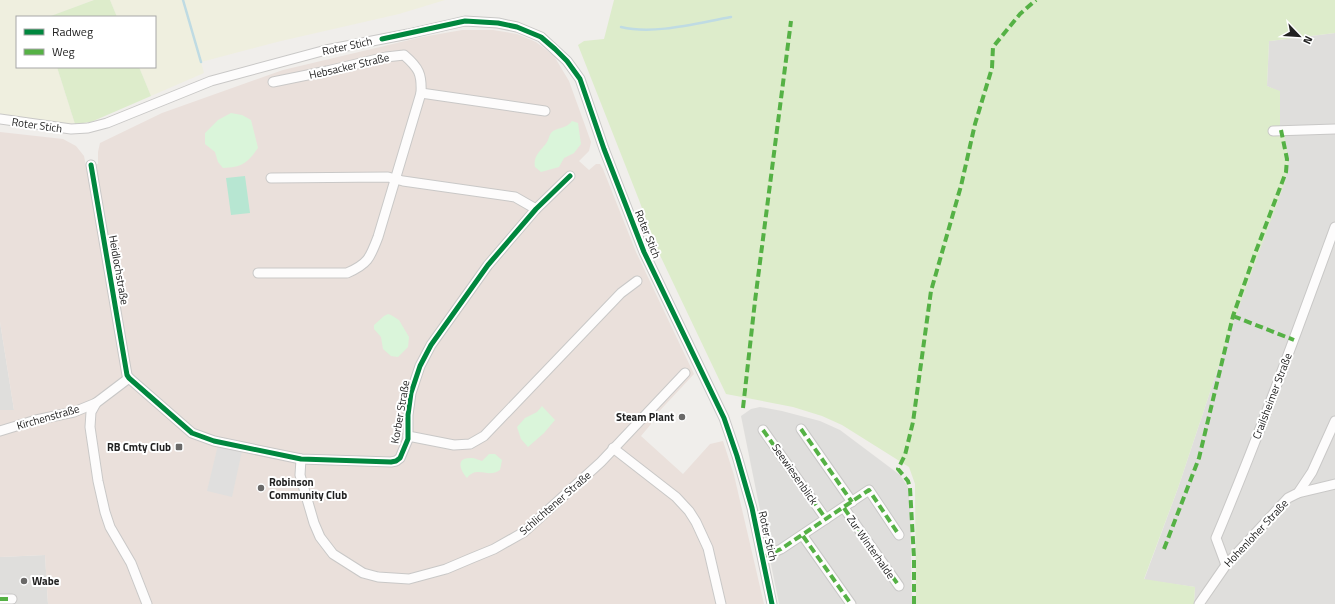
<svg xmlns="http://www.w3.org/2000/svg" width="1335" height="604" viewBox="0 0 1335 604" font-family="'Titillium Web',sans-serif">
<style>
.residential{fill:#dfdedc}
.military{fill:#eae0db}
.farmland{fill:#efefdf}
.grass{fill:#ddeccb}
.park{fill:#daf5da}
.pitch{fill:#b7e6d2}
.parking{fill:#e0dfde}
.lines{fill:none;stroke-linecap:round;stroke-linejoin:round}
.stream{stroke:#bfdbe3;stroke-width:2.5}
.minor-casing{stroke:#c9c8c7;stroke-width:11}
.minor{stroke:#fdfcfc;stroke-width:9}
.quiet{stroke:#55b145;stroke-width:4;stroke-dasharray:8 4;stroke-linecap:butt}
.cycleway-casing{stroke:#fff;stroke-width:8}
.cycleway{stroke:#00873e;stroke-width:5}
.poi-dot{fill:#6a6968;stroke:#fff;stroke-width:1.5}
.labels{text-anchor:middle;stroke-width:4;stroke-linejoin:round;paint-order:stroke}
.street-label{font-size:11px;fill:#222;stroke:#fff}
.poi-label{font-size:11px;font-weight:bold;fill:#222;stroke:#fff;text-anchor:end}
</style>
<rect width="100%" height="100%" fill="#f0eeeb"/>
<g class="residential">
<path d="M 1335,33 L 1335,604 L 1194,604 L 1195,587 L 1144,580 L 1178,488 L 1233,323 L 1280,127 L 1280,92 L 1267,86 L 1269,41 Z"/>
<path d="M 0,322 L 14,410 L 0,410 Z"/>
<path d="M 760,407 L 782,411 L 820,421 L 840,430 L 900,475 L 908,487 L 910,505 L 912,604 L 779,604 L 741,416 L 751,409 Z"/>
<path d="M 45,555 L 48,604 L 0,604 L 0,557 Z"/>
</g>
<path class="military" d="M 462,30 L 493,30 L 517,34 L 536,42 L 554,56 L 569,81 L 591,142 L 589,151 L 579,161 L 589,170 L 596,164 L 600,164 L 603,169 L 636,252 L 694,374 L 651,420 L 651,424 L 641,436 L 683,474 L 710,444 L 723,441 L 734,475 L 764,604 L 48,604 L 45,555 L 0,557 L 0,410 L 14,410 L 0,322 L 0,132 L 63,139 L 76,146 L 84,156 L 86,166 L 98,164 L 98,152 L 100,143 L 162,113 L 283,70 L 422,37 Z"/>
<g class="farmland">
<path d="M 0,0 L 94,0 L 48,17 L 17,17 L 17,67 L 57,67 L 75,124 L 62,123 L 0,114 Z"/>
<path d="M 110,0 L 445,0 L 399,14 L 281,41 L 201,62 L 204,73 L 151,96 L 139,67 L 155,67 L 155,17 L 117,17 Z"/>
</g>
<g class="grass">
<path d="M 94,0 L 110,0 L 117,17 L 48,17 Z"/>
<path d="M 614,0 L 1335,0 L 1335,33 L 1269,41 L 1267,86 L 1280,91 L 1280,127 L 1284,135 L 1289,160 L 1285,182 L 1233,323 L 1178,488 L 1144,579 L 1195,587 L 1194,604 L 916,604 L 915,484 L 909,467 L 842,425 L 822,416 L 793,407 L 726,394 L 657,249 L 639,200 L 578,45 L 584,41 L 604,39 Z"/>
<path d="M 57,67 L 139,67 L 151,96 L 91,122 L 75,124 Z"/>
</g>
<g class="park">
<path d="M 231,113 L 242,115 L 251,120 L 258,148 C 247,163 243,167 223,168 L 218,162 L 215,152 L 205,144 L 205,133 L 218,120 Z"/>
<path d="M 572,121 L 578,123 L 581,144 L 574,153 L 564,158 L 559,167 L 541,172 L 535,167 C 533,155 541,151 547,142 C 549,139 549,134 553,131 C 560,127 567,128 572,121 Z"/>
<path d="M 388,314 L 391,315 L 399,320 L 409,337 L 408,347 L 398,357 L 391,356 L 383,349 L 381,337 L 374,329 L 374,325 L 384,316 Z"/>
<path d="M 542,406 L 555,420 L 544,433 L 528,447 L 521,439 L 517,427 L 525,418 L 537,412 Z"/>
<path d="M 489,454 L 495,454 L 502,460 L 500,470 C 488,479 477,465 467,478 C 460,470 455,457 472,458 C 475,458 478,460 482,461 Z"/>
</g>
<path class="pitch" d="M 245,176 L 250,213 L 231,215 L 226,178 Z"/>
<path class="parking" d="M 218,445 L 242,451 L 232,497 L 207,491 Z"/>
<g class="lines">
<g class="stream">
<path d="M 183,0 L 201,62"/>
<path d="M 621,27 C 655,35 697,23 731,17"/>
</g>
<g class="minor-casing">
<g id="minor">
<path d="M 421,93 L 545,111"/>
<path d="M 0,119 L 71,129 L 88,128 L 107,123 L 211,81 L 326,50 L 408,34 L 465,21 L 498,23 L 517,27 L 541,37 L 567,61 L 580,79 L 604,149 L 644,252 L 724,418 L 737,456 L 752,508 L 772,604"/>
<path d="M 1273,131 L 1335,129"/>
<path d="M 91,165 L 127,375 L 129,378 L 192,433 L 214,441 L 301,459 L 391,462 L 396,461 L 400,458 L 408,439 L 408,415 L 411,393 L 420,366 L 431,345 L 488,265 L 536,209 L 570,176"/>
<path d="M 271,178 L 388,177 L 403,181 L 515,197 L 536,209"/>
<path d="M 258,273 L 347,273 C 368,264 370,258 378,237 L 421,93 C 422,74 419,68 404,55 L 386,57 L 327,71 L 273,82"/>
<path d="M 129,378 L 96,403 L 91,412 L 90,427 L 98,481 L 105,512 L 110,527 L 131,563 L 147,604"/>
<path d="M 801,429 L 852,502"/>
<path d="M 763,430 L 826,519"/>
<path d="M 0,431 L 36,420 L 74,412 L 96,403"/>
<path d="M 408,436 L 454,445 L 470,444 L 484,436 L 621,293 L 637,281"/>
<path d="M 613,448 L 676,497 L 689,511 L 696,522 L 708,548 L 721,604"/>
<path d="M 301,459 L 300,475 L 314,523 L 320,537 L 333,554 L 363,573 L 378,577 L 409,579 L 446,569 L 472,558 L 494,549 L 524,532 L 601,462 L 685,373"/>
<path d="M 1298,493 L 1335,484"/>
<path d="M 844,508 L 899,586"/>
<path d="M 803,536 L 851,604"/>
<path d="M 763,557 L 781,549 L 869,490 L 899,535"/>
<path d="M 1226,565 L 1216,538 C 1259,436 1297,331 1335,227"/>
<path d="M 0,599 L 12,599"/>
<path d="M 1199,604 L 1226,565 L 1288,498 L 1298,493 L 1312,472 L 1335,421"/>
</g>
</g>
<use href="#minor" class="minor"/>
<g class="quiet">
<path d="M 1233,316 L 1294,340"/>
<path d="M 743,408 L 755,301 L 791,21"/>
<path d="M 801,429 L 852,502"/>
<path d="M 763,430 L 826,519"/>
<path d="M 844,508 L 899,586"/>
<path d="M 803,536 L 851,604"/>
<path d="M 1164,549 L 1199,458 L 1233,316 L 1256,251 L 1286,172 L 1287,159 L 1281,130"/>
<path d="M 763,557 L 781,549 L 869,490 L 899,535"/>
<path d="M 0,599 L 12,599"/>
<path d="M 914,604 L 914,558 L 910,488 L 908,481 L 898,469 L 905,455 L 913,422 L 931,291 L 961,186 L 975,124 L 992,68 L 993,47 L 1020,14 L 1036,0"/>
</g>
<g class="cycleway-casing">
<g id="cycleway">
<path d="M 382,39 L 465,21 L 498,23 L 517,27 L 541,37 L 555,49 L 567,61 L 580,79 L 604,149 L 644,252 L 724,418 L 737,456 L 752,508 L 772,604"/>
<path d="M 91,165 L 127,375 L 129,378 L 192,433 L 214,441 L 301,459 L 391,462 L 396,461 L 400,458 L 408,439 L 408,415 L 411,393 L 420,366 L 431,345 L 488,265 L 536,209 L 570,176"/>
</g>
</g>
<use href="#cycleway" class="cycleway"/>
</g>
<g class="poi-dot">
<circle cx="682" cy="417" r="4"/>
<rect x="175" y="443" width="8" height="8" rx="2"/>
<circle cx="261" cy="488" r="4"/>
<circle cx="24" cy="581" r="4"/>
</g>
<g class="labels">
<g class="street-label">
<text transform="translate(347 46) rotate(-12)" y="4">Roter Stich</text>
<text transform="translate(349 66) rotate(-13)" y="4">Hebsacker Straße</text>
<text transform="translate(37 125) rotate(8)" y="4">Roter Stich</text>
<text transform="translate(648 234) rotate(68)" y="4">Roter Stich</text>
<text transform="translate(119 270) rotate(80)" y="4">Heidlochstraße</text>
<text transform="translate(1272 396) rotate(-69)" y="4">Crailsheimer Straße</text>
<text transform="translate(400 412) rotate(-80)" y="4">Korber Straße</text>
<text transform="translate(48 417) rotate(-16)" y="4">Kirchenstraße</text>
<text transform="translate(795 474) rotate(55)" y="4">Seewiesenblick</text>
<text transform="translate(555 503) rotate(-41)" y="4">Schlichtener Straße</text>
<text transform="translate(1256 533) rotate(-47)" y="4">Hohenloher Straße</text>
<text transform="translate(768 536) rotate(77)" y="4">Roter Stich</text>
<text transform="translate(871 547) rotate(55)" y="4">Zur Winterhalde</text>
</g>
<g class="poi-label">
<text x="674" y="421">Steam Plant</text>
<text x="171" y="451">RB Cmty Club</text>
<text x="269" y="486" text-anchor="start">Robinson<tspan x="269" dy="13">Community Club</tspan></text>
<text x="32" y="585" text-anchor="start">Wabe</text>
</g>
</g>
<rect x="16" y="16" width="140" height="52" fill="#ffffff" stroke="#a7a7a7"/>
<rect x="24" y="29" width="20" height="6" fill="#00873e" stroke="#a7a7a7"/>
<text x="52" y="36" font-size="12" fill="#222222">Radweg</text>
<rect x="24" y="49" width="20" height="6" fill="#55b145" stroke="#a7a7a7"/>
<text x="52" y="56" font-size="12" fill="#222222">Weg</text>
<g transform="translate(1299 36) rotate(115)" stroke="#ffffff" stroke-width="3" paint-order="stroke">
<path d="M0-3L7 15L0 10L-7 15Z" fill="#222222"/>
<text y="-6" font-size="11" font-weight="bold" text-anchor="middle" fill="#222222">N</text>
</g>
</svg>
